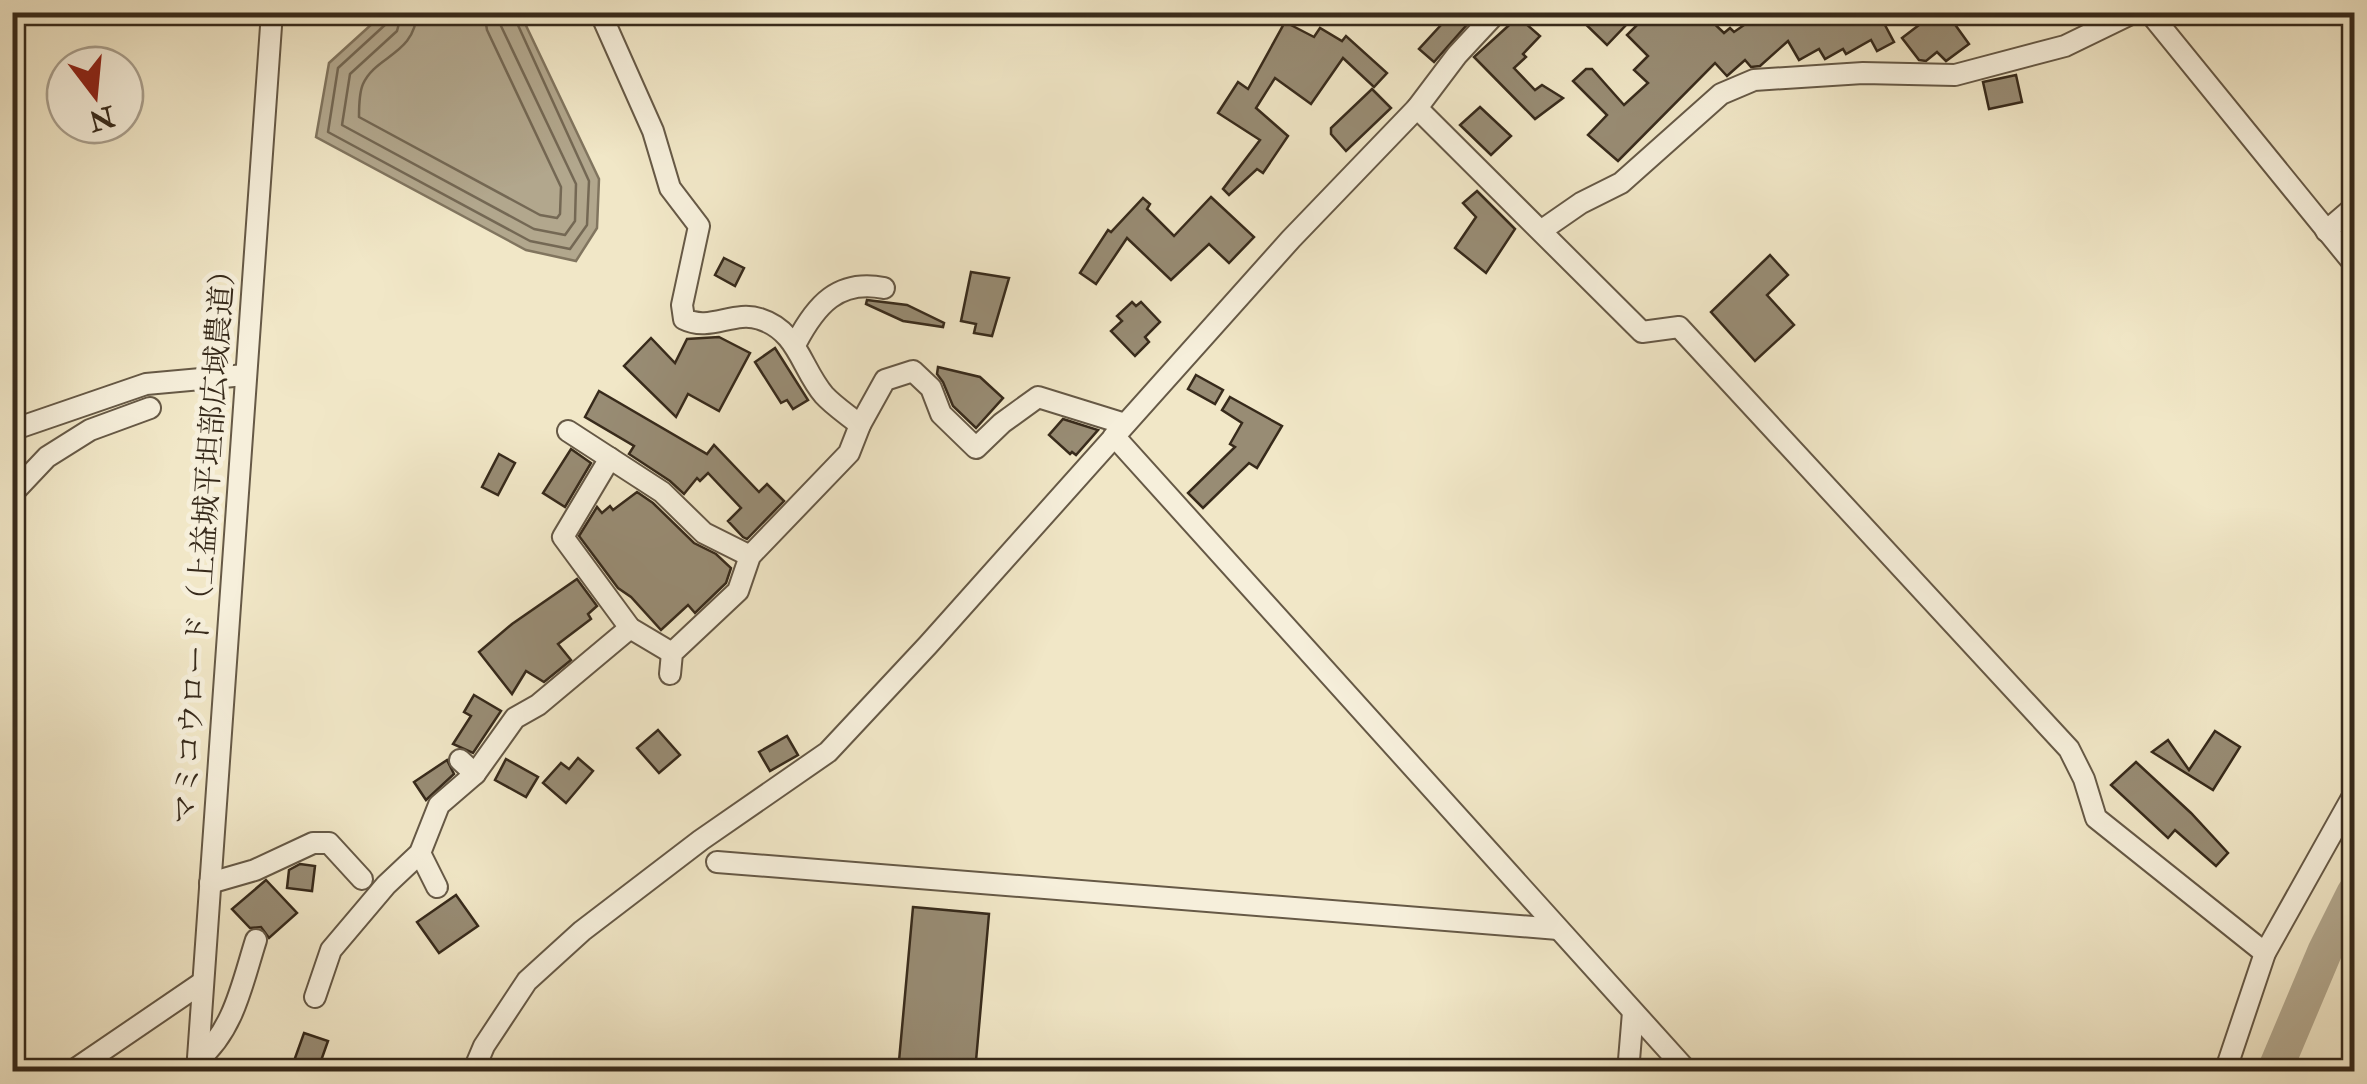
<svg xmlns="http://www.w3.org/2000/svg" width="2367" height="1084" viewBox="0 0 2367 1084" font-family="'IM FELL Double Pica','Noto Serif JP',serif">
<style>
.water{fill:#b2a78d;stroke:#81755f;stroke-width:2.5}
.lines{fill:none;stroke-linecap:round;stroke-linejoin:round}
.shore{stroke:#746854;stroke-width:2.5}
.river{stroke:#b2a78d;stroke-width:35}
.building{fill:#988c74;stroke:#372a1b;stroke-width:2.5}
.minor-casing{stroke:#665946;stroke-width:24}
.minor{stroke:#f6efdb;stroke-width:20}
.labels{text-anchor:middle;stroke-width:10;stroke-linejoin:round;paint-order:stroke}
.street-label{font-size:30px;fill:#372a1b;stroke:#f6efdb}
</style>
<rect width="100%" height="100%" fill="#f1e7c7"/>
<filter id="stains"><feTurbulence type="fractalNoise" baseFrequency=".002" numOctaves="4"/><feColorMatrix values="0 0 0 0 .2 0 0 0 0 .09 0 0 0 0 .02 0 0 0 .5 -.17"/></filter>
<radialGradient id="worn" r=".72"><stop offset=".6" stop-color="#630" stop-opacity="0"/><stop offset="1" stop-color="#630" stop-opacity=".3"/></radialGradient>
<path class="water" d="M 384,13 L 520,13 L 599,179 L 597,228 L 576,261 L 526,250 L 316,137 L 329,63 Z"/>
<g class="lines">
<g class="shore">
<path d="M 390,12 L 386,24 L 338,68 L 328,132 L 530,241 L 570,249 L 587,225 L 589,181 L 512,12"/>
<path d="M 402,12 L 397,31 L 350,74 L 342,125 L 534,229 L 565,235 L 575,221 L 576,184 L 501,26 L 499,12"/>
<path d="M 417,12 C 415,55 376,55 363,84 C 359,93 359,108 359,117 L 540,215 L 557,218 L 560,214 L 561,187 L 487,30 L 484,12"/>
</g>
<path class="river" d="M 2274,1072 L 2325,951 L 2354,893"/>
</g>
<g class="building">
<path d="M 1453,12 L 1463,12 L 1471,20 L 1434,62 L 1419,49 Z"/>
<path d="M 1573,12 L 1615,12 L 1627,24 L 1607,45 Z"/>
<path d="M 1650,12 L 1660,22 L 1669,12 L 1702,12 L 1724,33 L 1730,28 L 1734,32 L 1763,12 L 1878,12 L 1894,42 L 1877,51 L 1871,40 L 1846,54 L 1843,49 L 1825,59 L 1819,49 L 1799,60 L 1788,41 L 1760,66 L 1751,67 L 1745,60 L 1727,76 L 1715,63 L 1618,161 L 1588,135 L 1607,115 L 1573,81 L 1586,69 L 1592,69 L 1624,105 L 1648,83 L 1634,70 L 1648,56 L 1627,35 Z"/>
<path d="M 1936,12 L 1946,12 L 1969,44 L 1946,61 L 1937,52 L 1926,61 L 1919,60 L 1902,38 Z"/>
<path d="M 1518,17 L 1540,36 L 1523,54 L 1526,57 L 1514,68 L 1535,90 L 1542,85 L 1563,98 L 1535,119 L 1474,57 Z"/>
<path d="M 1285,22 L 1314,37 L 1320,28 L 1342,41 L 1346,36 L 1387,73 L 1374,87 L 1343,58 L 1311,104 L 1275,78 L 1256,108 L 1288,136 L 1263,173 L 1257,169 L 1229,195 L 1223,189 L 1260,140 L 1218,113 L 1238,82 L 1248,89 Z"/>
<path d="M 2016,75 L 2022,102 L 1989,109 L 1983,82 Z"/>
<path d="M 1372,89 L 1391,108 L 1346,151 L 1331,134 L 1331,128 Z"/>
<path d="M 1480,107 L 1511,136 L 1491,155 L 1460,125 Z"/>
<path d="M 1477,191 L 1515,229 L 1486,273 L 1455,248 L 1476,217 L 1463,203 Z"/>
<path d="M 1211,197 L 1254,237 L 1229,263 L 1209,244 L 1171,280 L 1127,238 L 1096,284 L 1080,273 L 1108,230 L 1111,232 L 1143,198 L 1150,204 L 1147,209 L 1174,236 Z"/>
<path d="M 1770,255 L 1788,275 L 1767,295 L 1794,325 L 1755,361 L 1711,312 Z"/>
<path d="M 724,258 L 744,268 L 735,286 L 715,275 Z"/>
<path d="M 971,272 L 1009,278 L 992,336 L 974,333 L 976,324 L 961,321 Z"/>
<path d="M 867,300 L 907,305 L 944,323 L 943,327 L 903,321 L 866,304 Z"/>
<path d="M 1132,302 L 1136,306 L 1141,302 L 1160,322 L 1145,337 L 1149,342 L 1135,356 L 1111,331 L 1122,321 L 1117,316 Z"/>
<path d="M 719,337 L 750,353 L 719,411 L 688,394 L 676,417 L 624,366 L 651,338 L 675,363 L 687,339 Z"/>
<path d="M 775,348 L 808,400 L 793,409 L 787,400 L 781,403 L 755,362 Z"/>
<path d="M 938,367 L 980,377 L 1003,398 L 976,428 L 953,406 L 943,382 L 937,374 Z"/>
<path d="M 1196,375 L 1223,390 L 1215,404 L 1188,389 Z"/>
<path d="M 599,391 L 707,454 L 714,445 L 759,492 L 767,484 L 784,501 L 747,539 L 743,537 L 728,521 L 741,508 L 708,473 L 700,481 L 697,478 L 684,494 L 670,481 L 629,454 L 634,446 L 585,417 Z"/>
<path d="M 1230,397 L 1282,426 L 1257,468 L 1249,463 L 1203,508 L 1188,493 L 1235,447 L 1230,444 L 1242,423 L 1222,410 Z"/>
<path d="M 1063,419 L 1098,430 L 1076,455 L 1072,452 L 1070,454 L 1049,435 Z"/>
<path d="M 571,449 L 591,463 L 565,507 L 543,493 Z"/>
<path d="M 499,454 L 515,463 L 498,495 L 482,487 Z"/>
<path d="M 637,492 L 653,503 L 694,543 L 716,554 L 731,568 L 726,583 L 695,613 L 688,605 L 661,630 L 631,597 L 618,588 L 579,536 L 597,507 L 602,513 L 610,506 L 613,510 Z"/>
<path d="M 577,579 L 597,606 L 588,614 L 591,619 L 558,644 L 571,660 L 544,682 L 526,671 L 512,694 L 479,652 L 512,624 Z"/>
<path d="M 474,695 L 501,711 L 473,753 L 453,744 L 471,716 L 464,712 Z"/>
<path d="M 658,730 L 680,755 L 659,773 L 637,748 Z"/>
<path d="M 2215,731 L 2240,747 L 2213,790 L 2152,752 L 2168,740 L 2189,770 Z"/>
<path d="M 787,736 L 798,755 L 770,771 L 759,752 Z"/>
<path d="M 578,758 L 593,771 L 566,803 L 543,783 L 561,763 L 569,769 Z"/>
<path d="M 506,759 L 538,777 L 526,797 L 495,780 Z"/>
<path d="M 447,760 L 454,774 L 426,800 L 414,782 Z"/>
<path d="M 2136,762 L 2191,813 L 2228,853 L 2216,866 L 2175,830 L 2168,838 L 2111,785 Z"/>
<path d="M 300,864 L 315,866 L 312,891 L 287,888 L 289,870 Z"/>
<path d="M 266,880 L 297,913 L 269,938 L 261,927 L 250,928 L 232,909 Z"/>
<path d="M 456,895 L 478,926 L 439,953 L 417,922 Z"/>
<path d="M 913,907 L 989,914 L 975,1072 L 898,1072 Z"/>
<path d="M 304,1033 L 328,1041 L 317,1072 L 290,1072 Z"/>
</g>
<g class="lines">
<g class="minor-casing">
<g id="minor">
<path d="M 600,12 L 653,131 L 670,188 L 699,226 L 682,305 L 684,319 C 710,332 734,310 760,319 C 798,331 801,368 824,395 C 834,406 848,415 860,425 L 885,380 L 913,371 L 931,388 L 941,414 L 976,448 L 1002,423 L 1038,397 L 1125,424"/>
<path d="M 2149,12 L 2354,264"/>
<path d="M 1417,108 L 1642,332 L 1679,327 L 2069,749 L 2084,779 L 2096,818 L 2265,953"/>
<path d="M 1542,230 L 1581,203 L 1621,183 L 1721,94 L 1754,80 L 1863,73 L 1955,75 L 2065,46 L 2135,12"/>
<path d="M 2326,231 L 2354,207"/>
<path d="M 796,343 C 816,305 838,279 884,288"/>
<path d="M 12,430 L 146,384 L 245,375"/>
<path d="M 568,431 L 662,492 L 704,533 L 750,556"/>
<path d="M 1114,436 L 1688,1072"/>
<path d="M 610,458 L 563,537 L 630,628 L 672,653"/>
<path d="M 12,494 L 47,457 L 90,430 L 150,408"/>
<path d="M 670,674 L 672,653 L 738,591 L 750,556 L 849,453 L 860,425"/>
<path d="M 475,774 L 515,718 L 538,705 L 630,628"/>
<path d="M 420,853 L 437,887"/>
<path d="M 717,862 L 1558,929"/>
<path d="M 210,883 L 255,870 L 313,843 L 329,843 L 362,879"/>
<path d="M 315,997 L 331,950 L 386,885 L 420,853 L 439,805 L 475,774 L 460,760"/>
<path d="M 198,1060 C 234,1030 242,984 256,940"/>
<path d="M 71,1072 L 203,982"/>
<path d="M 197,1072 L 272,12"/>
<path d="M 473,1072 L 484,1046 L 527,981 L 582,931 L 701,840 L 828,752 L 928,645 L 1291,239 L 1417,108 L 1457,55 L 1497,12"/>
<path d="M 1628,1072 L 1633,1012"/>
<path d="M 2225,1072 L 2265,953 L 2354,794"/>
</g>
</g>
<use href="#minor" class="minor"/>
</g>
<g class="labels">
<g class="street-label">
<text transform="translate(204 540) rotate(-86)" y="10">マミコウロード（上益城平坦部広域農道）</text>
</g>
</g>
<rect width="2367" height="1084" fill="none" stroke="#f1e7c7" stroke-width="50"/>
<rect x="15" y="15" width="2337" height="1054" fill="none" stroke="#372a1b" stroke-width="5"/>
<rect x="25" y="25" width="2317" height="1034" fill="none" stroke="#372a1b" stroke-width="2.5"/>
<g transform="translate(95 95) rotate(164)"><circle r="48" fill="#f6efdb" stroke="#aaa08e" stroke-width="2.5"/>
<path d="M0-8L18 38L0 25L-18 38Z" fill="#8f2418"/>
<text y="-15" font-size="28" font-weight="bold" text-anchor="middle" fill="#372a1b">N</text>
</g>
<rect width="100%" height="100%" filter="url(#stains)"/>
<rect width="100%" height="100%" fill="url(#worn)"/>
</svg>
